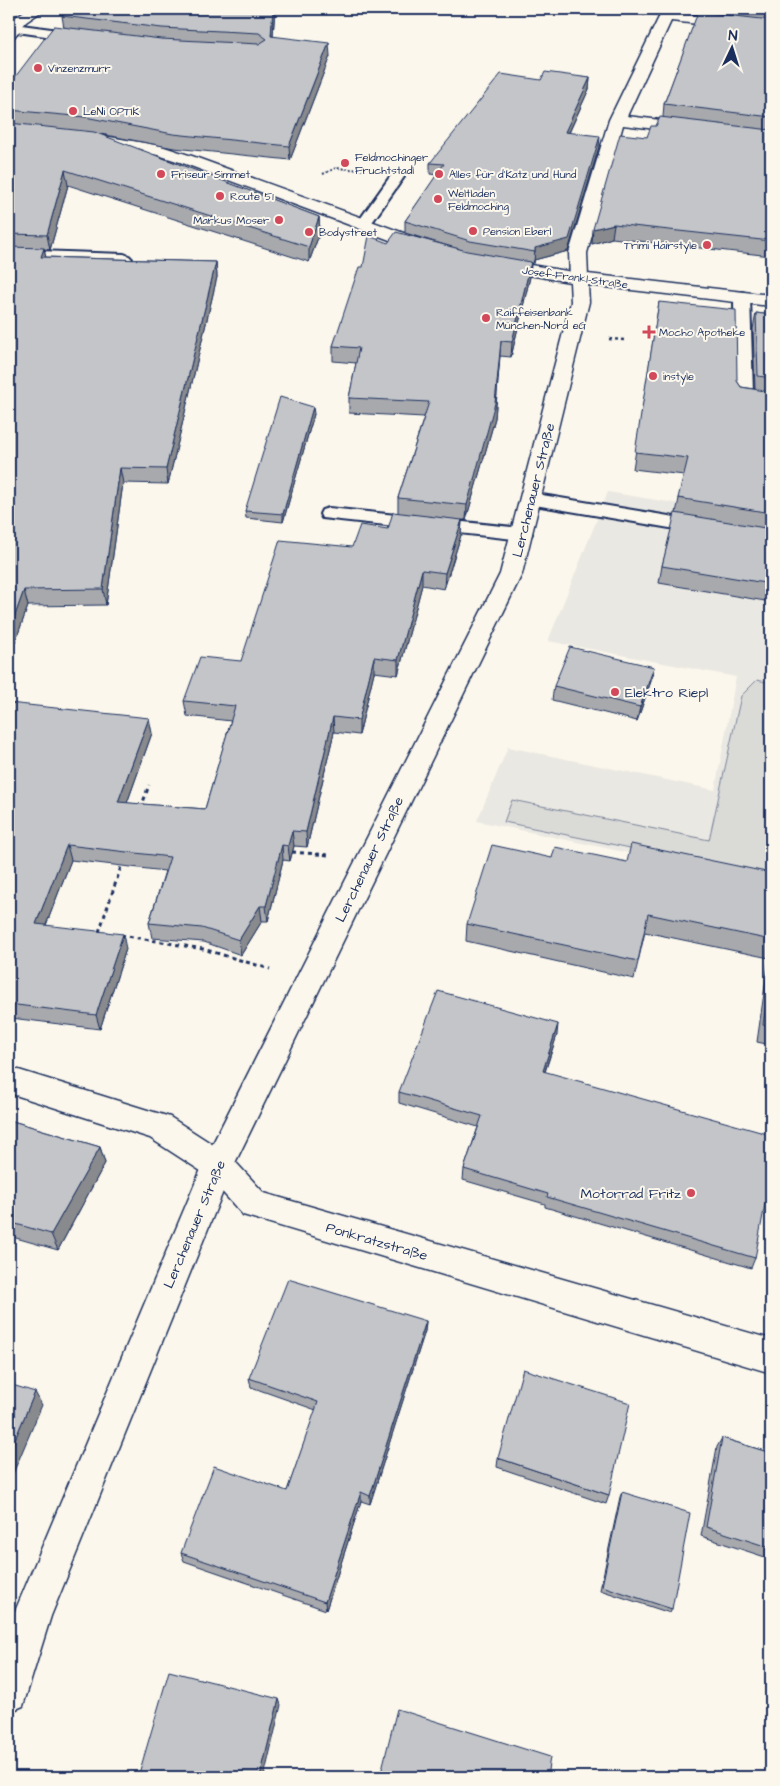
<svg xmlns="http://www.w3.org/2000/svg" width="780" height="1786" viewBox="0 0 780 1786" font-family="'Architects Daughter',sans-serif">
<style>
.built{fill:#eae8e2}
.green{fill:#dadad7;stroke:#7a849a}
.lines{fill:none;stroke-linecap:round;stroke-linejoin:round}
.lane-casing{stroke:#1b2f5e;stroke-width:4}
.street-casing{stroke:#1b2f5e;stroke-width:3}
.secondary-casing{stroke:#1b2f5e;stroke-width:3}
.path-far2{stroke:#1b2f5e;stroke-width:2;stroke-dasharray:2 2;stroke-linecap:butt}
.path-far1{stroke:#1b2f5e;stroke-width:2.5;stroke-dasharray:3 3;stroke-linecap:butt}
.path{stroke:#1b2f5e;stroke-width:3;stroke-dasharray:4 4;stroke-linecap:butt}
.lane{fill:#fbf7ec;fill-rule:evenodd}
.street{fill:#fbf7ec;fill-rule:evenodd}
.secondary{fill:#fbf7ec;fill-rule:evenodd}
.wall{fill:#a8a9ad;stroke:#1b2f5e}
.shaded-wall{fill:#888a8d;stroke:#1b2f5e}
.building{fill:#c3c5c9;stroke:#1b2f5e}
.poi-dot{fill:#d1495b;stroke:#fbf7ec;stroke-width:2}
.labels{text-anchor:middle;stroke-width:4;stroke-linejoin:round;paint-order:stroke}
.far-poi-label{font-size:11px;fill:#1b2f5e;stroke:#fbf7ec;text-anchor:start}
.far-street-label{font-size:11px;fill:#1b2f5e;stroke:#fbf7ec}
.street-label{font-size:14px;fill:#1b2f5e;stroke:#fbf7ec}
.poi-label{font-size:14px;fill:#1b2f5e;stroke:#fbf7ec;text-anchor:start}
</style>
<rect width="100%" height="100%" fill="#fbf7ec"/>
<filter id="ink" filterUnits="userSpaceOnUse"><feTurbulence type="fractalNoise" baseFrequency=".02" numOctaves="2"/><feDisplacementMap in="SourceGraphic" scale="10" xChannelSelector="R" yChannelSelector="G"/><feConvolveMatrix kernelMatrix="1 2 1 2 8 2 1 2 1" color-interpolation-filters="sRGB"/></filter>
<g filter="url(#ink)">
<path class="built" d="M 608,492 L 771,519 L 771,883 L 477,821 L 508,747 L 715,790 L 736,677 L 548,641 Z"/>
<path class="green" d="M 757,680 L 771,683 L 771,877 L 504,822 L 512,800 L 709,840 L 741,696 Z"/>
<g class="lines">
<g class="lane-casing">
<g id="lane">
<path d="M 14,24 L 81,33 L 87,37 L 81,41 L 10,31 L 9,27 Z"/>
<path d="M 397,173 L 402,174 L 404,177 L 368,228 L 358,228 L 356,225 L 358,222 L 392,174 Z"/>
<path d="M 9,250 L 124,254 L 129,256 L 132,259 L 129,262 L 124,264 L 9,260 Z"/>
<path d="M 742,292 L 748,294 L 750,297 L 753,394 L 771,397 L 771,407 L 738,402 L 735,398 L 734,297 L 736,294 Z"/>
<path d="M 530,493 L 705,522 L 712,524 L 714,528 L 712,532 L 705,534 L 523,503 L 521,499 L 523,495 Z"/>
<path d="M 329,508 L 522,528 L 529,530 L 532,534 L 529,538 L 522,540 L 322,518 L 320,514 L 322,510 Z"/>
</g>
</g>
<g class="street-casing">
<g id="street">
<path d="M 663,9 L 677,9 L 675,13 L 771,24 L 771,32 L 671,21 L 627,116 L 771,133 L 771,143 L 623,125 L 587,253 L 588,278 L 585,282 L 579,283 L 573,282 L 570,278 L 569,253 L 609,120 Z"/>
<path d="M 9,1067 L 170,1117 L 229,1155 L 264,1193 L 771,1339 L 771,1373 L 243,1215 L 207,1175 L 150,1138 L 9,1093 Z"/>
</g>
</g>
<g class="secondary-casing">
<g id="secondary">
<path d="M 28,9 L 45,9 L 26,22 L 14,37 L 9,38 C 9,20 13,18 28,9 Z"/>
<path d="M 87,133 L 161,146 L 192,156 L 434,244 L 437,248 L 434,252 L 428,253 L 422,252 L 180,162 L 158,155 L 81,141 L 79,138 L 81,135 Z"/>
<path d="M 494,259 L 579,273 L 771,295 L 771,306 L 588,285 L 589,302 L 522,574 L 233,1167 L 51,1616 L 23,1706 L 9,1712 L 9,1629 L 13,1616 L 207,1155 L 500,574 L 571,302 L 570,282 L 488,268 L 485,264 L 488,260 Z"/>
</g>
</g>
<path class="path-far2" d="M 323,174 L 336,168 L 363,170"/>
<path class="path-far1" d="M 609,339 L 625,340"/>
<g class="path">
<path d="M 141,808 L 149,785"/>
<path d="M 292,852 L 329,855"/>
<path d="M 99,932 L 122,864"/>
<path d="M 121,935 L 203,949 L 270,969"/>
</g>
<use href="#lane" class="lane"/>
<use href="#street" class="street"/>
<use href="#secondary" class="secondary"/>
</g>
<g class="wall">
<path d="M 275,9 L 273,36 L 330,56 L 290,160 L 174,148 L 95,133 L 319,217 L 320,232 L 309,262 L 68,185 L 50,250 L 44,249 L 45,257 L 216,262 L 217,277 L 168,484 L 123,483 L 106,605 L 28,606 L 9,659 L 9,85 L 64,28 L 62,16 Z"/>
<path d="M 545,9 L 662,9 L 658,15 Z"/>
<path d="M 678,9 L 771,9 L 771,256 L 612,238 L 592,244 L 647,137 L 656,126 L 663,117 L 664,104 L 698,14 L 678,11 Z"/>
<path d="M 590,78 L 589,89 L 569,133 L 599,147 L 568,251 L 534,260 L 534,263 L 531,263 L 530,277 L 511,357 L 500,356 L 495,418 L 466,520 L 462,520 L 461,535 L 444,589 L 422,585 L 398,675 L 374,672 L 359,735 L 334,732 L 307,847 L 294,846 L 290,861 L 283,860 L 268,921 L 262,921 L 241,955 L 204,942 L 152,938 L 149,923 L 165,871 L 71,860 L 46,925 L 126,949 L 100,1029 L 11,1018 L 9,1011 L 9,703 L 152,733 L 127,803 L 205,809 L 231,721 L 187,716 L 184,701 L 241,661 L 352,547 L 388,529 L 398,513 L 398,498 L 424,417 L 349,413 L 349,398 L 356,363 L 333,361 L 333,346 L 363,267 L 388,243 L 462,250 L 405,233 L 405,221 L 437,175 L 430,174 L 430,163 L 541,80 Z"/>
<path d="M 659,302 L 737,381 L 741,387 L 755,389 L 753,329 L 756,313 L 771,315 L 771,602 L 659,583 L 662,566 L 676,513 L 684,475 L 633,469 Z"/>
<path d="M 314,414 L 283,522 L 246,518 L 245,511 Z"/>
<path d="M 651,681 L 637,721 L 552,700 L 554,686 Z"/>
<path d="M 552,858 L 771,873 L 771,1045 L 757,1042 L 769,958 L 645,932 L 634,979 L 466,941 L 467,924 Z"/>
<path d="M 557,1035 L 545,1072 L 755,1258 L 751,1268 L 545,1207 L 545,1204 L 463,1180 L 464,1169 L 478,1127 L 399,1103 L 399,1092 Z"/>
<path d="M 9,1120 L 100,1147 L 105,1163 L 58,1250 L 9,1236 Z"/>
<path d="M 426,1321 L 425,1331 L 370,1504 L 361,1501 L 326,1610 L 184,1561 L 181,1553 L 287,1491 L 316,1410 L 251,1387 L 249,1378 Z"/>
<path d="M 722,1438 L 771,1453 L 771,1559 L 701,1536 L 717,1447 Z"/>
<path d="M 498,1458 L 609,1495 L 606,1504 L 497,1467 Z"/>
<path d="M 622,1492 L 672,1609 L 670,1613 L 600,1590 L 620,1497 Z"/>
</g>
<g class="shaded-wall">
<path d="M 273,9 L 275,9 L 272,49 L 271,36 Z"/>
<path d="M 659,9 L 662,9 L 658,15 Z"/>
<path d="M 329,43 L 330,56 L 290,160 L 289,146 Z"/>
<path d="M 590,78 L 589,89 L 564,143 L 565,132 Z"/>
<path d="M 600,136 L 599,147 L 568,251 L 534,260 L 534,263 L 535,248 Z"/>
<path d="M 65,170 L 68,185 L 50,250 L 47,235 Z"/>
<path d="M 319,217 L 320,232 L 309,262 L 309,247 Z"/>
<path d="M 614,224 L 612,238 L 592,244 L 593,229 Z"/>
<path d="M 44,248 L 47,263 L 41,257 Z"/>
<path d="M 216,262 L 217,277 L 168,484 L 166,469 Z"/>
<path d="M 531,262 L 530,277 L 511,357 L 512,342 Z"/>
<path d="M 501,341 L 495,418 L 466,520 L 467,505 Z"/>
<path d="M 313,407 L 314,414 L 283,522 L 283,514 Z"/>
<path d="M 120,468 L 123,483 L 106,605 L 103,589 Z"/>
<path d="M 462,520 L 461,535 L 444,589 L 445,573 Z"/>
<path d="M 422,570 L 422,585 L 398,675 L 398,660 Z"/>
<path d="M 24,590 L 28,606 L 9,659 L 9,632 Z"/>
<path d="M 374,657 L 374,672 L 359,735 L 359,720 Z"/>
<path d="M 654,667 L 651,681 L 637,721 L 640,707 Z"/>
<path d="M 333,717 L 334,732 L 307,847 L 306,832 Z"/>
<path d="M 149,718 L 152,733 L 122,817 L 118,802 Z"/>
<path d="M 292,831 L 294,846 L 290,861 L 288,846 Z"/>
<path d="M 67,845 L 71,860 L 41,938 L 36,924 Z"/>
<path d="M 282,845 L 283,860 L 268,921 L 266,906 Z"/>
<path d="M 260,906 L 262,921 L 241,955 L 239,940 Z"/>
<path d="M 123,934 L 126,949 L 100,1029 L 96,1015 Z"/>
<path d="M 558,1024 L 557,1035 L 541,1083 L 543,1071 Z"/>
<path d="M 100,1147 L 105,1163 L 58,1250 L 51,1234 Z"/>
<path d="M 426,1321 L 425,1331 L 370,1504 L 370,1496 Z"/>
<path d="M 35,1392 L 42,1405 L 9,1483 L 9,1453 Z"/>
<path d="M 361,1492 L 361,1501 L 326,1610 L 325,1602 Z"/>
<path d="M 279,1699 L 281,1705 L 264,1777 L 260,1777 Z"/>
</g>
<g class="building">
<path d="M 68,9 L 273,9 L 271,36 L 329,43 L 289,146 L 173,134 L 85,117 L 9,110 L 9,85 L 54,26 L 161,39 L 259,44 L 267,39 L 259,33 L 162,28 L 62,16 Z"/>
<path d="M 698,12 L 771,20 L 771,117 L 664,104 Z"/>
<path d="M 545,72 L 590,78 L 565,132 L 600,136 L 569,239 L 535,248 L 535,252 L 470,241 L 405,221 L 444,164 L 430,163 L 501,74 L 541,80 Z"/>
<path d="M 660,117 L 771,130 L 771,241 L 614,224 L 593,229 L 620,134 L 647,137 L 651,126 L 656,126 Z"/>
<path d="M 9,123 L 94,132 L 319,217 L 309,247 L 65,170 L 47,235 L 9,234 Z"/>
<path d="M 396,232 L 467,251 L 531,262 L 512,342 L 501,341 L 495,403 L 467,505 L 398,498 L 429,402 L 349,398 L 359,348 L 333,346 L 359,267 L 363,267 L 369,236 L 388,243 Z"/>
<path d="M 9,247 L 44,248 L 41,257 L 216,262 L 166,469 L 120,468 L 103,589 L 24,590 L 9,632 Z"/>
<path d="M 659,302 L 736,310 L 737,381 L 741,387 L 771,392 L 771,513 L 678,498 L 688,458 L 635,452 Z"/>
<path d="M 756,313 L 771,315 L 771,378 L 758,376 Z"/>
<path d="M 280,397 L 313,407 L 283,514 L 245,511 Z"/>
<path d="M 393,512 L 462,520 L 445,573 L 422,570 L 398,660 L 374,657 L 359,720 L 333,717 L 306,832 L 292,831 L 288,846 L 282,845 L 266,906 L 260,906 L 239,940 L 202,928 L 149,923 L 170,857 L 67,845 L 36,924 L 123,934 L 96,1015 L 9,1004 L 9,703 L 149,718 L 118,802 L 205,809 L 235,706 L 184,701 L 200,657 L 241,661 L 280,540 L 352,547 L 360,525 L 388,529 Z"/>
<path d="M 675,513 L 771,529 L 771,584 L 662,566 Z"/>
<path d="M 570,647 L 654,667 L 640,707 L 554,686 Z"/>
<path d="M 631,844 L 771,873 L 771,940 L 648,914 L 638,961 L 467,924 L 492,845 L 552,858 L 555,847 L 627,862 Z"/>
<path d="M 771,968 L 771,1027 L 763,1025 Z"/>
<path d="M 438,991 L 558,1024 L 543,1071 L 771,1135 L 771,1172 L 755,1258 L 547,1197 L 548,1194 L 464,1169 L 482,1116 L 399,1092 Z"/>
<path d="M 9,1120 L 100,1147 L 51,1234 L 9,1222 Z"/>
<path d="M 288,1279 L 426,1321 L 370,1496 L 361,1492 L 325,1602 L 181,1553 L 214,1466 L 287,1491 L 318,1402 L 249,1378 Z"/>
<path d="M 523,1369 L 630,1403 L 609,1495 L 498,1458 Z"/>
<path d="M 9,1384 L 35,1392 L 9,1453 Z"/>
<path d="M 722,1438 L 771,1453 L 771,1548 L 706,1527 Z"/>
<path d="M 622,1492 L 690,1513 L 672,1609 L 602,1586 Z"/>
<path d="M 169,1671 L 279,1699 L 260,1777 L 138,1777 Z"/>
<path d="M 397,1709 L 550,1757 L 547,1777 L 380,1777 Z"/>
</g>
</g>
<g class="poi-dot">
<circle cx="38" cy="68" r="5"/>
<circle cx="73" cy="111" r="5"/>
<circle cx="345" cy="163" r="5"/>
<circle cx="161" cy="174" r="5"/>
<circle cx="439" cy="174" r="5"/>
<circle cx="220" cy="196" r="5"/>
<circle cx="438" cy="199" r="5"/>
<circle cx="279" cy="220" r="5"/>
<circle cx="473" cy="231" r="5"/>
<circle cx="309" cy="232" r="5"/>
<circle cx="707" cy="245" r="5"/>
<circle cx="486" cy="318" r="5"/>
<path d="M646.5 324.5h5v5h5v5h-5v5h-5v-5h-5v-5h5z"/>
<circle cx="653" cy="376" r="5"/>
<circle cx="615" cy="692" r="5"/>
<circle cx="691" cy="1193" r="5"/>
</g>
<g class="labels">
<g class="far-poi-label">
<text x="48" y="72">Vinzenzmurr</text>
<text x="83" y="115">LeNi OPTIK</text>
<text x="355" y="161">Feldmochinger<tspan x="355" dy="13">Fruchtstadl</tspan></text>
<text x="171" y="178">Friseur Simmet</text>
<text x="449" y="178">Alles für d'Katz und Hund</text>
<text x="448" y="197">Weltladen<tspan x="448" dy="13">Feldmoching</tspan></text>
<text x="230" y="200">Route 51</text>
<text x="269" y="224" text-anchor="end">Markus Moser</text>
<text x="483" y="235">Pension Eberl</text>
<text x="319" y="236">Bodystreet</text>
<text x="697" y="249" text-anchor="end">Trimi Hairstyle</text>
<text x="496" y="316">Raiffeisenbank<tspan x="496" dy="13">München-Nord eG</tspan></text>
<text x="659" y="336">Mocho Apotheke</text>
<text x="663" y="380">instyle</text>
</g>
<g class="far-street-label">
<text transform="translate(575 277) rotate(8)" y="4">Josef-Frankl-Straße</text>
</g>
<g class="street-label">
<text transform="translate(533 490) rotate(-76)" y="5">Lerchenauer Straße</text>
<text transform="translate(369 859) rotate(-64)" y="5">Lerchenauer Straße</text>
<text transform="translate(194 1224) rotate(-67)" y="5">Lerchenauer Straße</text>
<text transform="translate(377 1241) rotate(16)" y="5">Ponkratzstraße</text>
</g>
<g class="poi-label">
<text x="625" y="697">Elektro Riepl</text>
<text x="681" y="1198" text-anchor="end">Motorrad Fritz</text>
</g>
</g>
<rect width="780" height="1786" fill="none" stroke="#fbf7ec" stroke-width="30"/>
<rect x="15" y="15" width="750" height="1756" fill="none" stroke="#1b2f5e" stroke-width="2" filter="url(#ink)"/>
<g transform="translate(732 48) rotate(4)" stroke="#fbf7ec" stroke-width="4" paint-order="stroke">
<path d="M0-4L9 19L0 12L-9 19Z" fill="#1b2f5e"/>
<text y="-8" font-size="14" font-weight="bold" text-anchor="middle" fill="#1b2f5e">N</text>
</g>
</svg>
